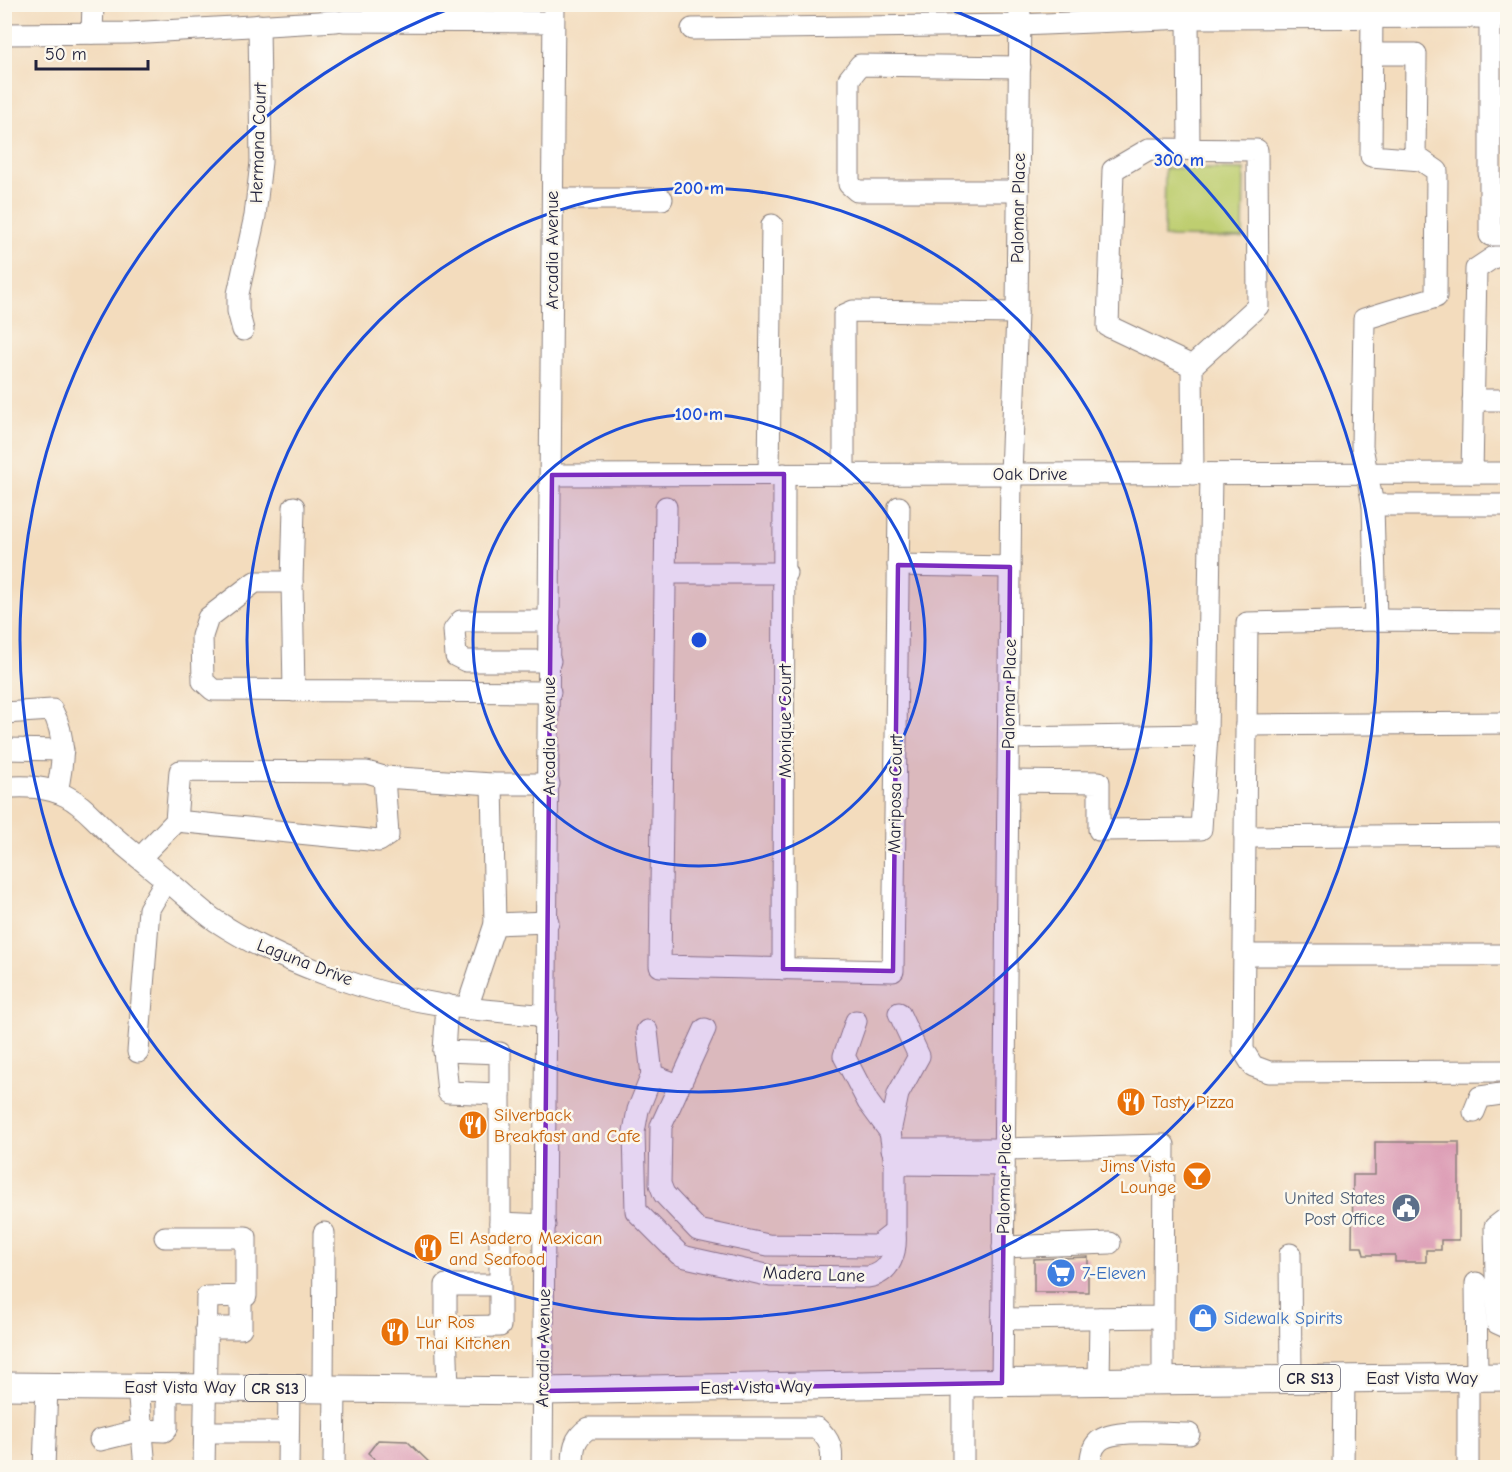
<svg xmlns="http://www.w3.org/2000/svg" width="1512" height="1472" viewBox="0 0 1512 1472" font-family="'Comic Neue',sans-serif">
<style>
.green{fill:#bece70;stroke:#707856;stroke-width:1.5}
.building{fill:#db99b3}
.lines{fill:none;stroke-linecap:round;stroke-linejoin:round}
.minor-casing{stroke:#8a7f7c;stroke-width:23}
.major-casing{stroke:#8a7f7c;stroke-width:29}
.minor{stroke:#fff;stroke-width:21}
.major{stroke:#fff;stroke-width:27}
.marked{fill:#7b2cbf;fill-opacity:0.2;stroke:#7b2cbf;stroke-width:4.5;stroke-linejoin:round}
.ring{fill:none;stroke:#1d4ed8;stroke-width:3}
.labels{text-anchor:middle;stroke-width:5;stroke-linejoin:round;paint-order:stroke}
.shield{fill:#fbf7ec;stroke:#636270;stroke-width:1.5}
.shield-label{font-size:16px;font-weight:bold;fill:#22223b}
.street-label{font-size:18px;fill:#22223b;stroke:#fbf7ec}
.food-label{font-size:18px;fill:#c56008;stroke:#fbf7ec;text-anchor:start}
.service-label{font-size:18px;fill:#4e5e75;stroke:#fbf7ec;text-anchor:end}
.shop-label{font-size:18px;fill:#366cbe;stroke:#fbf7ec;text-anchor:start}
.centre{fill:#1d4ed8;stroke:#fbf7ec;stroke-width:3}
.ring-label{font-size:18px;text-anchor:middle;font-weight:bold;fill:#1d4ed8;stroke:#fbf7ec;stroke-width:5;stroke-linejoin:round;paint-order:stroke}
</style>
<rect width="100%" height="100%" fill="#fbf7ec"/>
<filter id="ink" filterUnits="userSpaceOnUse"><feTurbulence type="fractalNoise" baseFrequency=".0167" numOctaves="2"/><feDisplacementMap in="SourceGraphic" scale="12" xChannelSelector="R" yChannelSelector="G"/><feConvolveMatrix kernelMatrix="1 2 1 2 8 2 1 2 1" color-interpolation-filters="sRGB"/></filter>
<filter id="wash" filterUnits="userSpaceOnUse"><feTurbulence type="fractalNoise" baseFrequency=".008" numOctaves="4" result="noise"/><feDisplacementMap in="SourceGraphic" scale="24" xChannelSelector="R" yChannelSelector="G"/><feGaussianBlur stdDeviation="1.35" result="paint"/><feColorMatrix in="noise" values="0 0 0 0 0 0 0 0 0 0 0 0 0 0 0 0 0 1.4 0 .05"/><feComposite in="paint" operator="in"/></filter>
<g filter="url(#wash)">
<rect width="100%" height="100%" fill="#f3dcbd"/>
<path class="green" d="M 1165,168 L 1244,170 L 1243,238 L 1164,237 Z"/>
<g id="blocks">
<g class="building">
<path d="M 1375,1142 L 1459,1142 L 1459,1240 L 1441,1240 L 1441,1250 L 1426,1250 L 1426,1262 L 1395,1262 L 1395,1255 L 1364,1255 L 1362,1247 L 1352,1247 L 1353,1175 L 1375,1175 Z"/>
<path d="M 1088,1257 L 1088,1292 L 1034,1292 L 1034,1259 Z"/>
<path d="M 378,1440 L 407,1441 L 434,1467 L 372,1467 L 377,1461 L 368,1453 Z"/>
</g>
</g>
</g>
<g filter="url(#ink)">
<use href="#blocks" fill-opacity="0" stroke="#8a7f7c" stroke-width="1.5"/>
<g class="lines">
<g class="minor-casing">
<g id="minor">
<path d="M 1372,4 L 1371,156 L 1421,160 L 1437,171 L 1436,297 L 1364,319 L 1362,447 L 1373,505 L 1376,620"/>
<path d="M 1490,17 L 1490,235 L 1508,235"/>
<path d="M 1188,18 L 1189,149"/>
<path d="M 344,21 L 553,22"/>
<path d="M 692,29 L 1020,25 L 1188,18 L 1508,17"/>
<path d="M 92,33 L 93,4"/>
<path d="M 4,34 L 129,33 L 336,21"/>
<path d="M 1372,54 L 1416,54 L 1415,159"/>
<path d="M 1018,191 L 857,191 L 849,184 L 849,79 L 860,65 L 1020,67"/>
<path d="M 553,199 L 662,199"/>
<path d="M 243,330 L 238,311 L 238,294 L 255,216 L 261,162 L 259,25"/>
<path d="M 1192,366 L 1108,326 L 1113,170 L 1149,149 L 1257,150 L 1258,306 L 1192,366 L 1193,474"/>
<path d="M 1473,400 L 1508,400"/>
<path d="M 1472,473 L 1476,269 L 1494,257 L 1508,257"/>
<path d="M 769,474 L 772,225"/>
<path d="M 844,474 L 844,315 L 853,311 L 1017,313"/>
<path d="M 552,475 L 1508,473"/>
<path d="M 1373,505 L 1508,505"/>
<path d="M 666,507 L 660,966 L 893,971 L 899,507"/>
<path d="M 898,565 L 1010,567"/>
<path d="M 665,573 L 786,573"/>
<path d="M 292,582 L 294,507"/>
<path d="M 1508,621 L 1376,620 L 1247,623 L 1243,1050 L 1253,1066 L 1269,1072 L 1508,1071"/>
<path d="M 550,661 L 466,661 L 456,656 L 454,630 L 461,621 L 550,621"/>
<path d="M 294,691 L 292,582 L 255,582 L 208,618 L 202,636 L 203,681 L 213,690 L 550,692"/>
<path d="M 4,713 L 52,710 C 67,737 63,763 57,792"/>
<path d="M 1246,725 L 1508,723"/>
<path d="M 1207,735 L 1211,474"/>
<path d="M 4,749 L 63,750"/>
<path d="M 384,777 L 492,784 L 549,784"/>
<path d="M 1008,781 L 1099,782 L 1099,830 L 1201,829 L 1207,735 L 1009,738"/>
<path d="M 492,784 L 495,924"/>
<path d="M 4,788 C 24,785 48,787 66,796 C 82,804 91,816 104,828 C 125,847 148,865 170,883 C 185,895 200,910 216,921 C 280,963 371,994 448,1006 C 481,1010 514,1013 547,1016"/>
<path d="M 1245,837 L 1508,835"/>
<path d="M 140,858 L 176,821 L 180,771 L 367,772 L 384,777 L 388,835 L 379,841 L 176,821"/>
<path d="M 1245,955 L 1508,955"/>
<path d="M 783,969 L 784,474"/>
<path d="M 447,1005 L 444,1051 L 500,1053 L 500,1326 L 446,1327 L 446,1285 L 500,1285"/>
<path d="M 467,1008 L 495,924 L 548,922"/>
<path d="M 856,1021 L 844,1056 L 868,1102 L 890,1132 L 895,1164 L 895,1232"/>
<path d="M 647,1031 L 652,1075"/>
<path d="M 444,1051 L 448,1092 L 500,1094"/>
<path d="M 138,1052 L 149,909 L 166,880"/>
<path d="M 679,1085 L 652,1075 L 638,1110 L 634,1132 L 636,1211 L 679,1254 L 686,1257 L 771,1276 L 868,1277 C 891,1273 897,1252 895,1232 L 877,1246 L 768,1245 L 698,1230 L 664,1194 L 660,1184 L 661,1126 L 705,1029"/>
<path d="M 1474,1112 L 1480,1097 L 1508,1093"/>
<path d="M 890,1132 L 898,1094 L 919,1056 L 899,1013"/>
<path d="M 892,1149 L 1004,1149 L 1164,1145 L 1163,1317 L 1002,1319"/>
<path d="M 895,1164 L 1004,1165"/>
<path d="M 1508,1217 L 1495,1227 L 1497,1323 L 1508,1328"/>
<path d="M 500,1223 L 545,1225"/>
<path d="M 165,1237 L 246,1237 L 246,1296 L 207,1297 L 204,1468"/>
<path d="M 1003,1247 L 1110,1243"/>
<path d="M 1290,1254 L 1291,1379"/>
<path d="M 1476,1283 L 1477,1377"/>
<path d="M 1163,1317 L 1163,1380"/>
<path d="M 446,1327 L 448,1390"/>
<path d="M 206,1328 L 241,1328 L 241,1296"/>
<path d="M 1099,1381 L 1100,1318"/>
<path d="M 963,1383 L 963,1468"/>
<path d="M 1002,1383 L 1011,474 L 1017,313 L 1020,4"/>
<path d="M 138,1387 L 145,1468"/>
<path d="M 323,1389 L 324,1233"/>
<path d="M 205,1432 L 288,1432"/>
<path d="M 100,1440 L 141,1430 L 164,1431 L 167,1428 L 167,1387"/>
<path d="M 44,1468 L 47,1386"/>
<path d="M 288,1468 L 289,1388"/>
<path d="M 334,1468 L 335,1389"/>
<path d="M 542,1468 L 554,4"/>
<path d="M 573,1468 C 573,1450 573,1438 589,1428 L 817,1428 C 831,1440 833,1449 831,1468"/>
<path d="M 1090,1468 C 1091,1458 1091,1448 1099,1441 C 1113,1428 1169,1434 1189,1434"/>
<path d="M 1343,1468 L 1344,1378"/>
<path d="M 1468,1468 L 1468,1377"/>
</g>
</g>
<g class="major-casing">
<path id="major" d="M 4,1386 L 543,1391 L 963,1383 L 1508,1377"/>
</g>
<use href="#minor" class="minor"/>
<use href="#major" class="major"/>
</g>
</g>
<path class="marked" d="M 784,474 L 783,969 L 893,971 L 898,565 L 1010,567 L 1002,1383 L 543,1391 L 552,475 Z"/>
<g class="ring">
<circle cx="699" cy="640" r="226"/>
<circle cx="699" cy="640" r="452"/>
<path d="M942 6A679 679 0 1 1 456 6"/>
</g>
<defs>
<g id="restaurant-disc" transform="scale(1.5)"><circle r="9.5" fill="#e8710a" stroke="#fbf7ec"/><path d="M-5-6h1v4h1v-4h1v4h1v-4h1v5L-1.5 .5V6h-2V.5L-5-1ZM5-6V6H3V1.5H1.5Q1.5-4 5-6Z" fill="#fff"/></g>
<g id="bar-disc" transform="scale(1.5)"><circle r="9.5" fill="#e8710a" stroke="#fbf7ec"/><path d="M-6-5H6L.8 .8V4.5H3.5V6h-7V4.5H-.8V.8Z" fill="#fff"/></g>
<g id="civic-disc" transform="scale(1.5)"><circle r="9.5" fill="#5c6f8a" stroke="#fbf7ec"/><path d="M-.6-6.5H3V-4.5H.6V-3L4-1V1h2V6H-6V1h2V-1L-.6-3ZM-1.2 2.5V6h2.4V2.5Z" fill="#fff"/></g>
<g id="supermarket-disc" transform="scale(1.5)"><circle r="9.5" fill="#3f7fe0" stroke="#fbf7ec"/><path d="M-6-5.5h2.5l.6 2H6L4.5 2H-2.5L-4.4-4H-6ZM-1.5 3.2a1.3 1.3 0 1 0 .1 0ZM3 3.2a1.3 1.3 0 1 0 .1 0Z" fill="#fff"/></g>
<g id="shop-disc" transform="scale(1.5)"><circle r="9.5" fill="#3f7fe0" stroke="#fbf7ec"/><path d="M-5-2.5h2.3a2.7 3.5 0 0 1 5.4 0H5L5.5 6h-11ZM-1.5-2.5h3a1.5 2.3 0 0 0-3 0Z" fill="#fff"/></g>
</defs>
<g fill-rule="evenodd">
<use href="#restaurant-disc" x="1131" y="1102"/>
<use href="#restaurant-disc" x="473" y="1125"/>
<use href="#bar-disc" x="1197" y="1176"/>
<use href="#civic-disc" x="1406" y="1208"/>
<use href="#restaurant-disc" x="428" y="1248"/>
<use href="#supermarket-disc" x="1061" y="1273"/>
<use href="#shop-disc" x="1203" y="1318"/>
<use href="#restaurant-disc" x="395" y="1332"/>
</g>
<g class="labels">
<g class="shield">
<rect x="1280" y="1365" width="60" height="26" rx="4.5"/>
<rect x="245" y="1375" width="60" height="26" rx="4.5"/>
</g>
<g class="shield-label">
<text x="1310" y="1384">CR S13</text>
<text x="275" y="1394">CR S13</text>
</g>
<g class="street-label">
<text transform="translate(258 143) rotate(-88)" y="6">Hermana Court</text>
<text transform="translate(1018 208) rotate(-89)" y="6">Palomar Place</text>
<text transform="translate(552 250) rotate(-90)" y="6">Arcadia Avenue</text>
<text x="1030" y="480">Oak Drive</text>
<text transform="translate(1009 694) rotate(-89)" y="6">Palomar Place</text>
<text transform="translate(785 721) rotate(-90)" y="6">Monique Court</text>
<text transform="translate(549 736) rotate(-90)" y="6">Arcadia Avenue</text>
<text transform="translate(895 794) rotate(-89)" y="6">Mariposa Court</text>
<text transform="translate(305 962) rotate(21)" y="6">Laguna Drive</text>
<text transform="translate(1004 1179) rotate(-89)" y="6">Palomar Place</text>
<text transform="translate(814 1274) rotate(2)" y="6">Madera Lane</text>
<text transform="translate(543 1348) rotate(-89)" y="6">Arcadia Avenue</text>
<text x="1422" y="1384">East Vista Way</text>
<text x="180" y="1393">East Vista Way</text>
<text transform="translate(756 1387) rotate(-1)" y="6">East Vista Way</text>
</g>
<g class="food-label">
<text x="1152" y="1108">Tasty Pizza</text>
<text x="494" y="1121">Silverback<tspan x="494" dy="21">Breakfast and Cafe</tspan></text>
<text x="1176" y="1172" text-anchor="end">Jims Vista<tspan x="1176" dy="21">Lounge</tspan></text>
<text x="449" y="1244">El Asadero Mexican<tspan x="449" dy="21">and Seafood</tspan></text>
<text x="416" y="1328">Lur Ros<tspan x="416" dy="21">Thai Kitchen</tspan></text>
</g>
<g class="service-label">
<text x="1385" y="1204">United States<tspan x="1385" dy="21">Post Office</tspan></text>
</g>
<g class="shop-label">
<text x="1082" y="1279">7-Eleven</text>
<text x="1224" y="1324">Sidewalk Spirits</text>
</g>
</g>
<circle cx="699" cy="640" r="9" class="centre"/>
<g class="ring-label">
<text x="1179" y="166">300 m</text>
<text x="699" y="194">200 m</text>
<text x="699" y="420">100 m</text>
</g>
<rect width="1512" height="1472" fill="none" stroke="#fbf7ec" stroke-width="24"/>
<path d="M36 60v9h112v-9" fill="none" stroke="#22223b" stroke-width="3"/>
<text x="45" y="60" font-size="18" fill="#22223b" stroke="#fbf7ec" stroke-width="4.5" paint-order="stroke">50 m</text>
</svg>
